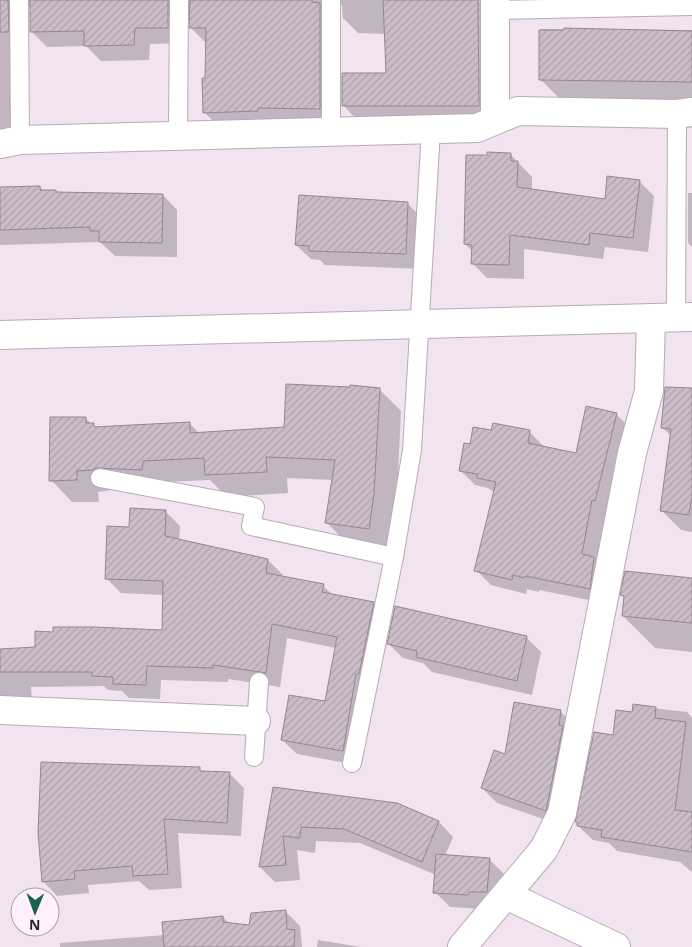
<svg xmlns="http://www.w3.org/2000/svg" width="692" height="947" viewBox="0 0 692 947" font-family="'Open Sans',sans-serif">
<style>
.shadow{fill:#0003}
.building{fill:url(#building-hatch);stroke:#948792}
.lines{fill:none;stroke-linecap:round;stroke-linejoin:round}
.lane-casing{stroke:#b8aab7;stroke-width:20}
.street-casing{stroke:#b8aab7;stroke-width:30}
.secondary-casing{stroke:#b8aab7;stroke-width:30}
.lane{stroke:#fff;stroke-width:18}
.street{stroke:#fff;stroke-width:28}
.secondary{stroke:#fff;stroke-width:28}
</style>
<defs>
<pattern id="building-hatch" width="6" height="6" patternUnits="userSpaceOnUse" patternTransform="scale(1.25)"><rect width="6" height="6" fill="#cabcc8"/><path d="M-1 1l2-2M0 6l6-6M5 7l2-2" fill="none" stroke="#aea1ac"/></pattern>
</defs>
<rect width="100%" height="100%" fill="#f1e3f0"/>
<g class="shadow">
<path d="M 0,0 L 495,0 L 494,121 L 358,121 L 343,105 L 387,74 L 386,34 L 358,33 L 343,18 L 342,4 L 335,16 L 335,124 L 220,128 L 204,112 L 207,44 L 191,28 L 191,7 L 185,11 L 183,43 L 150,44 L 149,60 L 101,61 L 86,46 L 47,47 L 31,31 L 30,5 L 23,16 L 24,132 L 0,132 Z"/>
<path d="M 541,29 L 692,30 L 692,113 L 572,111 L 540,79 Z"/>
<path d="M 510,154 L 532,177 L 532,190 L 606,200 L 639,181 L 654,196 L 648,252 L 605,247 L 603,259 L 524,249 L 524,279 L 487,278 L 472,263 L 473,252 L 465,244 Z"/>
<path d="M 40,187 L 44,191 L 56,191 L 58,193 L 163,195 L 177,210 L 177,257 L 115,256 L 100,242 L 0,245 L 0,188 Z"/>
<path d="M 688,193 L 692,193 L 692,247 L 688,243 Z"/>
<path d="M 407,203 L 422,218 L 420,269 L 325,265 L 320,260 L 311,259 L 296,245 Z"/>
<path d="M 380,390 L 401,411 L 396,516 L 390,550 L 348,544 L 326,522 L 333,480 L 287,478 L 288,493 L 227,497 L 210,480 L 164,482 L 98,492 L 99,502 L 72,502 L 51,480 L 85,418 L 97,428 L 189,423 L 200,434 L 285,428 Z"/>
<path d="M 692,391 L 692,532 L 681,530 L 661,510 L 671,436 L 662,427 Z"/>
<path d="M 616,414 L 631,429 L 604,603 L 539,590 L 539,592 L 527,589 L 526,594 L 491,585 L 476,570 L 495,493 L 488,488 L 475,485 L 460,470 L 471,446 L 492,431 L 529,431 L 544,447 L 577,454 Z"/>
<path d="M 165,511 L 180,526 L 179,541 L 268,560 L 283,575 L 282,577 L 323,586 L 333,595 L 373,603 L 388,618 L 357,765 L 297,754 L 282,740 L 326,702 L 336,648 L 287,638 L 280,687 L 228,679 L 228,682 L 161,680 L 160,699 L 129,698 L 122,691 L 108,690 L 104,686 L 31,687 L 32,705 L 0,708 L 0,651 L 163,631 L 164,595 L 121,593 L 106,578 L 130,528 Z"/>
<path d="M 692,579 L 692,652 L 655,648 L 623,616 L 625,598 L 622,595 Z"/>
<path d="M 526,637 L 541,652 L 532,695 L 432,672 L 423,663 L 403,658 L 388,643 Z"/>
<path d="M 634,706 L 687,712 L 692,718 L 692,872 L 680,862 L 617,851 L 609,843 L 593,840 L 578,826 L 614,737 L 633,713 Z"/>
<path d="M 560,711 L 575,726 L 560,825 L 497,803 L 482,788 L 506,755 Z"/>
<path d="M 199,769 L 203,772 L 229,773 L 244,788 L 241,836 L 178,833 L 182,888 L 149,890 L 139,881 L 88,885 L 89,893 L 57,896 L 43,881 Z"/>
<path d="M 274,788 L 397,804 L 439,822 L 453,837 L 445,856 L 489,859 L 504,874 L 502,907 L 483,909 L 450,907 L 435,892 L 436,875 L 360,843 L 316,841 L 315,853 L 297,850 L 300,880 L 275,882 L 260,867 Z"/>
<path d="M 285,911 L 300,926 L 302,947 L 60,947 L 60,943 L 165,935 L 223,917 L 230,924 L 250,926 Z"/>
<path d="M 318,940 L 361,947 L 317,947 Z"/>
</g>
<g class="building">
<path d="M 0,0 L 8,0 L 9,32 L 0,32 Z"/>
<path d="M 30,0 L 168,0 L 168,28 L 135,28 L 134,45 L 84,46 L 84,31 L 30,32 Z"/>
<path d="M 190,0 L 312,0 L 312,2 L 320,3 L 320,109 L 258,108 L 258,111 L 203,113 L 202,78 L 205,78 L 206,28 L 189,28 Z"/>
<path d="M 383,0 L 478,0 L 479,106 L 342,106 L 342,73 L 386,73 Z"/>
<path d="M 564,28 L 692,31 L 692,82 L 539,80 L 539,30 L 564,30 Z"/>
<path d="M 487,152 L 511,153 L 511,161 L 518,161 L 517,187 L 605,199 L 607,176 L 640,180 L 633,238 L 590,233 L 589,245 L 510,235 L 509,265 L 471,264 L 472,245 L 464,244 L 466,155 L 487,155 Z"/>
<path d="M 40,186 L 40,190 L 56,190 L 56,192 L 163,194 L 162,243 L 99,242 L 99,231 L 90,231 L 90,227 L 0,230 L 0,187 Z"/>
<path d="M 299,195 L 408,202 L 406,254 L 309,251 L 309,246 L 295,245 Z"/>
<path d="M 286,384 L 350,387 L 350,385 L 380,388 L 374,494 L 369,529 L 325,523 L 335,460 L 266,457 L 267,472 L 205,475 L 204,458 L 143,461 L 142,470 L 97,468 L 93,470 L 77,471 L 77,480 L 49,481 L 50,417 L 86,417 L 86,423 L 94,423 L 94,427 L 190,422 L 190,433 L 284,427 Z"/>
<path d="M 665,387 L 692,388 L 692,497 L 689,515 L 660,511 L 671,429 L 661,428 Z"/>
<path d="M 586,406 L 617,413 L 595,501 L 592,500 L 582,554 L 594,557 L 590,589 L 525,576 L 524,578 L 513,575 L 512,580 L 474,571 L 496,482 L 477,478 L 477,474 L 459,471 L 464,443 L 470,444 L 473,427 L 491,430 L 493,423 L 530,430 L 528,443 L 576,453 Z"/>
<path d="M 130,508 L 166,510 L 165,536 L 268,559 L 266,573 L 324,584 L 322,592 L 374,602 L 359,674 L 356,674 L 343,751 L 281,740 L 289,695 L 325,701 L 337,637 L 272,624 L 266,673 L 214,665 L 213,668 L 147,666 L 146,685 L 113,684 L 113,677 L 92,676 L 92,672 L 0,672 L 0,649 L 35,647 L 35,631 L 53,632 L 53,627 L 94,627 L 162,630 L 163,581 L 105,579 L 107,526 L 129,527 Z"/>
<path d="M 625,571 L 692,578 L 692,623 L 622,616 L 624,596 L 620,595 Z"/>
<path d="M 395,606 L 527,636 L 517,681 L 416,657 L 417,651 L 387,644 Z"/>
<path d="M 514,702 L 561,710 L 559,725 L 563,726 L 546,811 L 481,788 L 494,750 L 505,754 Z"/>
<path d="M 633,704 L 656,707 L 655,718 L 686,722 L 675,810 L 692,812 L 692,852 L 601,837 L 602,830 L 577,826 L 577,822 L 575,822 L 594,732 L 613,735 L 616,710 L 632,712 Z"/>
<path d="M 41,762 L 200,767 L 200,771 L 230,772 L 227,823 L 164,819 L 168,874 L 133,876 L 132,866 L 74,871 L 75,879 L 42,882 L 38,832 Z"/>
<path d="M 273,787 L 397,803 L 439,821 L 422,862 L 344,829 L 301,827 L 300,838 L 283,836 L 286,865 L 259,867 Z"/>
<path d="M 436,854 L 490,858 L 487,892 L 469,892 L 468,895 L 433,893 Z"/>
<path d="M 286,910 L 287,929 L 295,930 L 294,947 L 164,947 L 162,922 L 223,916 L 223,922 L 249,925 L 251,913 Z"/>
</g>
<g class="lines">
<g class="lane-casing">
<g id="lane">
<path d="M 19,0 L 20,140"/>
<path d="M 331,0 L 331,133"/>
<path d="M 495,10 L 692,6"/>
<path d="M 178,134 L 179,0"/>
<path d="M 676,317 L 677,114"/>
<path d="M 100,478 L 255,507 L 251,526 L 394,557"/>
<path d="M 254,757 L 259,682"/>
<path d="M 352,763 L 394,557 L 412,450 L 431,130"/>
</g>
</g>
<g class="street-casing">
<g id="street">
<path d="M 495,0 L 495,119"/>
<path d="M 0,144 L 20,140 L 477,128 L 518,111 L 677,114 L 692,112"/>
<path d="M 0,710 L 256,721"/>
<path d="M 506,895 L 616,947"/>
<path d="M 462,947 L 544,849 L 562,813 L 632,453 L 649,391 L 651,318"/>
</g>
</g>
<g class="secondary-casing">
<path id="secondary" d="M 0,335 L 692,317"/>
</g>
<use href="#lane" class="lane"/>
<use href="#street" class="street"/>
<use href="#secondary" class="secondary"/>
</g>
<g transform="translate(35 912) rotate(181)"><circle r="24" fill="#fff0fd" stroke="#aa9fa9"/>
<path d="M0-4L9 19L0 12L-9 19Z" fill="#1a6256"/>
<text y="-8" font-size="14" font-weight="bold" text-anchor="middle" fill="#2b252a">N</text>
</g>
</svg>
